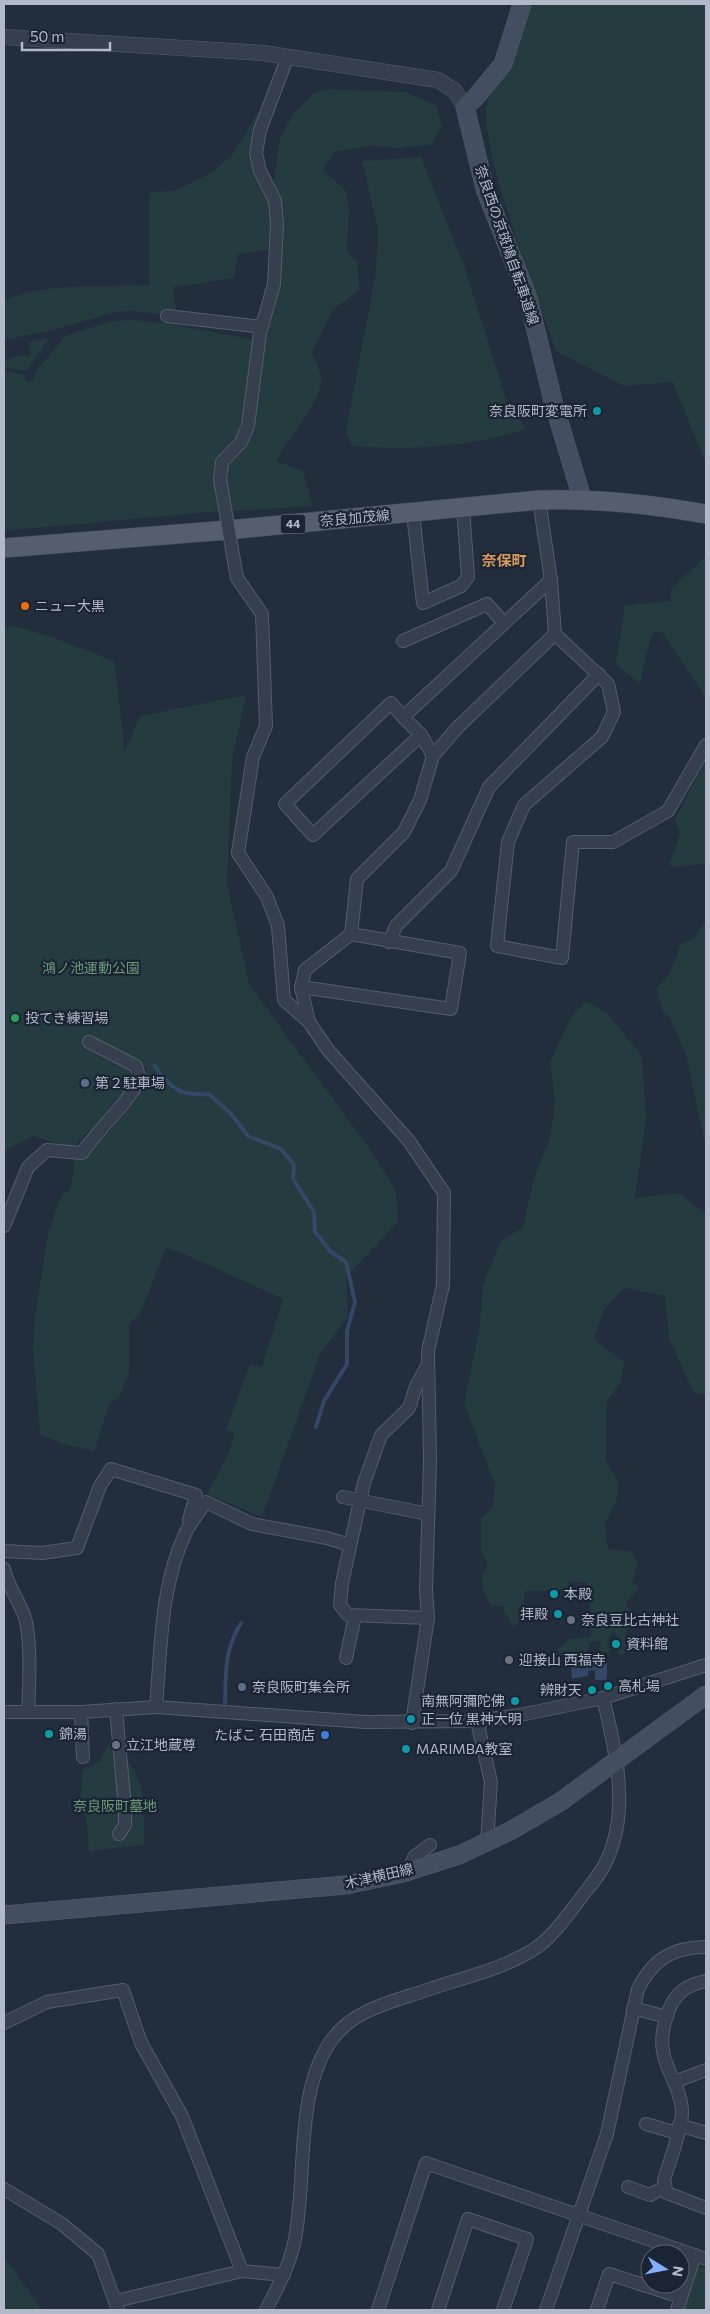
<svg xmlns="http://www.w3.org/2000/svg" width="710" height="2314" viewBox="0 0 710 2314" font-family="Commissioner,'Noto Sans JP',sans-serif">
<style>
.green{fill:#243b3f}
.water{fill:#354766}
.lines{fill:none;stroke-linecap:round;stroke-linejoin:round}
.stream{stroke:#354766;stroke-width:4}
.minor-casing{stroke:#545d6c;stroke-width:14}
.tertiary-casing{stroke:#545d6c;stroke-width:16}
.secondary-casing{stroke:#545d6c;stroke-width:19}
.primary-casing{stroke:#3f4857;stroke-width:20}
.minor{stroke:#363f4e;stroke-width:12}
.tertiary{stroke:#363f4e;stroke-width:15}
.secondary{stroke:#444e61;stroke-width:18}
.primary{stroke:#545e6e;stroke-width:19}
.minor-bridge-casing{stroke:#545d6c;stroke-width:14;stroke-linecap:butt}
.minor-bridge{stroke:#363f4e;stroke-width:12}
.culture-dot{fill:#0f9aa8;stroke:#1b2433;stroke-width:2}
.food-dot{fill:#e8710a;stroke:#1b2433;stroke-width:2}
.leisure-dot{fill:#2e9e5b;stroke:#1b2433;stroke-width:2}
.service-dot{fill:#5c6f8a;stroke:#1b2433;stroke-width:2}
.worship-dot{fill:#6b7280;stroke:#1b2433;stroke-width:2}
.shop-dot{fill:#3f7fe0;stroke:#1b2433;stroke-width:2}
.labels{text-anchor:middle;stroke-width:4.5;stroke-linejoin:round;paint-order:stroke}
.shield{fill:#1b2433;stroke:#858d9c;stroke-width:1}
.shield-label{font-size:12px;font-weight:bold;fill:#b2bac9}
.street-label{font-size:14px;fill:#b2bac9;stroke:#1b2433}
.poi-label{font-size:14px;fill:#b2bac9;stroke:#1b2433;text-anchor:start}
.park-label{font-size:14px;fill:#689b76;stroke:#1b2433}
.neighbourhood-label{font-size:15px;font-weight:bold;fill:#da995d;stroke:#1b2433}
</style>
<rect width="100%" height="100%" fill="#222d3e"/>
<g class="green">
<path d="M 526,4 L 706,4 L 706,465 L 673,382 L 624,386 L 556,351 C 540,304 474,138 488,99 C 490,92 497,86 500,79 C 511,55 518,29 526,4 Z"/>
<path d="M 325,89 L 405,92 L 436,105 L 442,127 L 431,145 L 398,148 L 371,146 L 334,152 L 323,170 L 346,191 L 349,211 L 347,251 L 357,262 L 360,290 L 333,309 L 312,352 C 315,360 320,370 321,378 C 324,398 287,439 277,461 L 303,471 L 313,506 L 232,511 L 224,470 L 226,463 L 241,449 L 260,349 L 276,290 L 273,187 L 280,138 L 294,113 L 313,94 Z"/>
<path d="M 261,112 L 252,150 L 272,207 L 273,249 L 238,254 L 234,278 L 173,287 L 177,317 L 135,311 L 116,312 L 49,331 L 4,340 L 4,300 C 49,282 102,287 149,285 L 149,193 L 176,190 L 213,172 L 232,155 L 257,114 Z"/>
<path d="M 421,157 L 464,266 L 506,399 L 526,429 C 470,447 411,451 352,446 L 346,431 L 376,271 L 378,231 L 362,161 Z"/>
<path d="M 135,320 L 172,324 L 254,340 L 247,382 L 244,420 L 237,436 L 223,450 L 216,461 L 221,511 L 4,531 L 4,371 L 25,375 L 25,381 L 32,382 L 35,373 L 65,336 L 112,321 Z"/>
<path d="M 49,338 L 27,371 L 4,368 L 4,361 L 18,356 L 31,355 L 28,342 Z"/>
<path d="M 706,556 L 706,698 L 662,632 L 654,631 L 650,640 L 640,684 L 616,664 L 625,605 L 671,601 L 671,589 Z"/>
<path d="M 10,625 L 52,637 L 114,661 L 125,750 L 140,716 L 246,695 L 232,761 L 227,884 L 249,984 L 372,1152 L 396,1191 L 398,1222 L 346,1277 L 348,1317 L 320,1354 L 262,1517 L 207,1494 L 230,1450 L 234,1432 L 226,1430 L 250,1364 L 262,1367 L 283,1299 L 180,1252 L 166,1248 L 140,1314 L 129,1324 L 129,1373 L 119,1398 L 110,1402 L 94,1451 L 70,1446 L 40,1435 L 33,1349 L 35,1316 L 48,1233 L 60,1199 L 71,1186 L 75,1159 C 96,1150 137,1103 145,1081 C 147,1077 146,1071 146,1066 L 120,1101 L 71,1149 L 33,1136 L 4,1151 L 4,629 Z"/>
<path d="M 706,758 L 706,864 L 676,867 L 669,865 L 680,834 L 675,820 Z"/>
<path d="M 706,921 L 706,1149 L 686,1055 L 670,1018 L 663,1012 L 656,988 L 669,975 L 681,944 L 693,939 Z"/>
<path d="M 586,1001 L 608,1014 L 642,1056 L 646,1120 L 635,1198 L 679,1193 L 706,1214 L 706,1395 L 694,1393 L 669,1339 L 665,1296 L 624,1288 L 603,1311 L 594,1339 L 624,1362 L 621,1382 L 607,1401 L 606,1460 L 619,1483 L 617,1499 L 605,1524 L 608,1549 L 630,1551 L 638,1562 L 632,1584 L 639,1585 L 638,1589 L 627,1601 L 626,1607 L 631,1609 C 630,1621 629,1623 626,1633 C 624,1640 628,1646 624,1654 L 619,1654 C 616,1646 618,1635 613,1630 L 607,1642 L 610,1649 L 608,1653 L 598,1650 L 601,1643 L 598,1641 L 589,1642 L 589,1649 L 583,1654 L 578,1652 L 577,1655 L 566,1659 L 559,1655 L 558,1649 L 567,1642 L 566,1639 L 591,1637 L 590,1601 L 586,1598 L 587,1582 L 570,1582 L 567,1590 L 525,1591 C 524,1602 523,1620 514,1627 L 504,1612 L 504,1606 L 502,1607 L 491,1605 L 483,1591 L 482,1574 L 487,1570 L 486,1560 L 481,1552 L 481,1519 L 493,1506 L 495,1485 L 464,1403 L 479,1331 L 483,1285 L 500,1242 L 523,1227 L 533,1181 L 550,1137 L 555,1102 L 550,1062 L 573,1014 Z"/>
<path d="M 118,1736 L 123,1758 C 147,1773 144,1821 144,1845 L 89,1851 L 85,1808 L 79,1807 L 83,1770 L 100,1761 L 112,1738 Z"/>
<path d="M 4,2256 L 42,2310 L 4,2310 Z"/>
<path d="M 698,2266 L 706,2269 L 706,2310 L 683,2310 Z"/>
</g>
<path class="water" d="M 600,1661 L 607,1661 L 607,1677 L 606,1680 L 595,1680 L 595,1670 L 588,1671 L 588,1676 L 572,1679 L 571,1664 Z"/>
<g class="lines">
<g class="stream">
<path d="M 155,1066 C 170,1089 181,1096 209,1094 L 231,1114 L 248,1136 L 281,1149 L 294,1165 L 293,1179 L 314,1212 L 315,1232 L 331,1252 L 346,1262 L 355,1302 L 347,1331 L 347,1364 L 324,1401 L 316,1427"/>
<path d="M 225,1703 C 226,1672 224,1650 241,1623"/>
</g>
<g class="minor-casing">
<g id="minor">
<path d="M 167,316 L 262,327"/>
<path d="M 220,479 L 222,462 L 241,442 L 248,426 L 260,333 L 274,284 L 277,224 L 275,201 L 260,171 L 256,153 L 260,130 L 288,56"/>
<path d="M 413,513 L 423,603 L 461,586 L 468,577 L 463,507"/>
<path d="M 237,578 L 262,614 L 266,726 L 253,757 L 238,853 L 267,897 L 278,926 L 284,1000 L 309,1022"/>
<path d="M 555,634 L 608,684 L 614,712 L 602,737 L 524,805 L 508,842 L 497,946 L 562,958 L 573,842 L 613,842 L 668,811 L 706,745"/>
<path d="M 403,641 L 487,604 L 504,623"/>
<path d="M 403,717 L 391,703 L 285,804 L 313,835 L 421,735"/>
<path d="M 433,756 L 421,735 L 403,717 L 551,580"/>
<path d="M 389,942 L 396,926 L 451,871 L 489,787 L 599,674"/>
<path d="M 301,987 L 451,1009 L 460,953 L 351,934"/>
<path d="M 4,1226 L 28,1167 L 47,1150 L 82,1153 C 100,1127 125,1107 140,1079 L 136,1066 L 89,1042"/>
<path d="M 427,1366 L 416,1386 L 409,1408 L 381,1435 L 364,1483 L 342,1583 L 340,1605 L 348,1615 L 428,1618"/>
<path d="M 343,1497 L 428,1514"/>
<path d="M 4,1551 L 42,1553 L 77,1548 L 100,1486 L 111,1469 L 196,1495 L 189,1520"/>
<path d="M 4,1569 C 8,1586 18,1599 24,1615 C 32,1638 29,1686 28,1712"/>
<path d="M 346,1658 L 355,1616"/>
<path d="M 156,1707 C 161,1650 160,1588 185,1534 C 190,1523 199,1512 206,1502 L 252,1524 L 327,1538 L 350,1545"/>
<path d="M 116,1709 L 125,1808 L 125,1825 L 119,1834"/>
<path d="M 4,1712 L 81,1712 L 156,1707 L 365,1722 L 477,1721 L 520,1715 L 603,1698 L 706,1665"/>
<path d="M 81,1712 L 83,1757"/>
<path d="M 477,1721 L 491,1782 L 487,1842"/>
<path d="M 412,1723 L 428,1618 L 426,1590 L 430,1461 L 428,1351 L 443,1285 L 444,1193 L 409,1141 L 328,1050 L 309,1022 L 301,987 L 305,970 L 351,934 L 357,879 L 404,832 L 420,800 L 433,756 L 457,728 L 555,634 L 551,580 L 539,500"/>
<path d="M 409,1870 L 414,1857 L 430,1845"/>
<path d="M 706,1981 C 697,1983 689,1985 682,1991 C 667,2003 660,2034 663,2051 C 666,2071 681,2089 682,2110 C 683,2126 669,2163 664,2180 L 667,2193 L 706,2208"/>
<path d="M 633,2008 L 667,2017"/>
<path d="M 4,2023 L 47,2002 L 123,1990 L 141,2043 L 182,2116 L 242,2271"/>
<path d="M 674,2082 L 706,2070"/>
<path d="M 646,2124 L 677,2133"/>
<path d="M 679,2125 L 706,2133"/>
<path d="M 628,2187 L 650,2195 L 665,2187"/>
<path d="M 4,2189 L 62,2224 L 98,2254 L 118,2310"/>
<path d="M 116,2301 L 242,2271 L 284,2275"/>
<path d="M 266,2310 C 279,2285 292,2261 296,2233 C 306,2175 296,2090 331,2041 C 353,2009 393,2002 427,1990 C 461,1978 500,1970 531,1951 C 550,1940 564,1920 577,1903 C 586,1890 598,1878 605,1864 C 631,1813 616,1751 603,1698"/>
<path d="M 378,2310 L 426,2163 L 706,2259"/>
<path d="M 438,2310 L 468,2219 L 527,2239 L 503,2310"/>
<path d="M 546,2310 L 607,2134 L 638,1989 C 653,1959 673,1947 706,1947"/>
<path d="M 597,2310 L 609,2274 L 681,2297"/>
<path d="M 677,2310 L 695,2255"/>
</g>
</g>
<g class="tertiary-casing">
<path id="tertiary" d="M 4,37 L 263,53 L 438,80 L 455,91 L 465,107"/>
</g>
<g class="secondary-casing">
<g id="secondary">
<path d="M 522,4 L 503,64 L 475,98 L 465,107 L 485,189 L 528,298 L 554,405 L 582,498"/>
<path d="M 4,1915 L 346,1885 L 403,1873 L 459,1855 L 510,1831 L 560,1802 L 706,1695"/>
</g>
</g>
<g class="primary-casing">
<path id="primary" d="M 4,548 L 228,530 L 539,500 C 595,498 651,504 706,514"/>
</g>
<use href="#minor" class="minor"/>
<use href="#tertiary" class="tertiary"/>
<use href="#secondary" class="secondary"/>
<use href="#primary" class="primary"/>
<g class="minor-bridge-casing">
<path id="minor-bridge" d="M 220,479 L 237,578"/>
</g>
<use href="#minor-bridge" class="minor-bridge"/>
</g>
<g class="culture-dot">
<circle cx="597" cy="411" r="5"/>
<circle cx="554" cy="1594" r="5"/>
<circle cx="558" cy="1614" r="5"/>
<circle cx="616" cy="1644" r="5"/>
<circle cx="608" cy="1686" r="5"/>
<circle cx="592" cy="1690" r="5"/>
<circle cx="515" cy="1701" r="5"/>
<circle cx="411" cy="1719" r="5"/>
<circle cx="49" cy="1734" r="5"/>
<circle cx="406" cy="1749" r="5"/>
</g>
<circle class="food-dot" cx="25" cy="606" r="5"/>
<circle class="leisure-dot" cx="15" cy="1018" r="5"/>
<g class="service-dot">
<circle cx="85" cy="1083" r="5"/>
<circle cx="242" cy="1687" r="5"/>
</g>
<g class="worship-dot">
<circle cx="571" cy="1620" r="5"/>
<circle cx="509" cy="1660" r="5"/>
<circle cx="116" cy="1745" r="5"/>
</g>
<circle class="shop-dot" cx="325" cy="1735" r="5"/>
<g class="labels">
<rect class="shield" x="280.5" y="514.5" width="25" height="19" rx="4"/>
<g class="shield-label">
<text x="293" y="528">44</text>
</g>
<g class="street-label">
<text transform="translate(507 245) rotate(71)" y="5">奈良西の京斑鳩自転車道線</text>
<text transform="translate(355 518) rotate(-5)" y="5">奈良加茂線</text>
<text transform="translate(379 1876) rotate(-13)" y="5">木津横田線</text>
</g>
<g class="poi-label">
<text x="587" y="416" text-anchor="end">奈良阪町変電所</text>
<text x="35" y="611">ニュー大黒</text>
<text x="25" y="1023">投てき練習場</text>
<text x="95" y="1088">第２駐車場</text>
<text x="564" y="1599">本殿</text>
<text x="548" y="1619" text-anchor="end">拝殿</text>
<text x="581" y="1625">奈良豆比古神社</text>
<text x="626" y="1649">資料館</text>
<text x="519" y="1665">迎接山 西福寺</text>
<text x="618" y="1691">高札場</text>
<text x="252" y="1692">奈良阪町集会所</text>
<text x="582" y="1695" text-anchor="end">辨財天</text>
<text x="505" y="1706" text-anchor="end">南無阿彌陀佛</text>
<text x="421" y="1724">正一位 黒神大明</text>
<text x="59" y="1739">錦湯</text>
<text x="315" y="1740" text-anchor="end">たばこ 石田商店</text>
<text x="126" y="1750">立江地蔵尊</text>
<text x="416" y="1754">MARIMBA教室</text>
</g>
<g class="park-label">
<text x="91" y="973">鴻ノ池運動公園</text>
<text x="115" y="1811">奈良阪町墓地</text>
</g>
<g class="neighbourhood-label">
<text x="504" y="566">奈保町</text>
</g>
</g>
<rect width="710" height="2314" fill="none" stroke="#b2bac9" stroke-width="10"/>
<g transform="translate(665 2269) rotate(100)"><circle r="24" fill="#1b2433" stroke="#57606f"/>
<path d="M0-4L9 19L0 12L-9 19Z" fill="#84adfd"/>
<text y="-8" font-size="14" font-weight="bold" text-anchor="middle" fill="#b2bac9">N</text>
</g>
<path d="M22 42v8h88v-8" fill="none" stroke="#b2bac9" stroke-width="2.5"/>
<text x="30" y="42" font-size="15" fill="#b2bac9" stroke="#1b2433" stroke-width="4" paint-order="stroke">50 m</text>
</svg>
